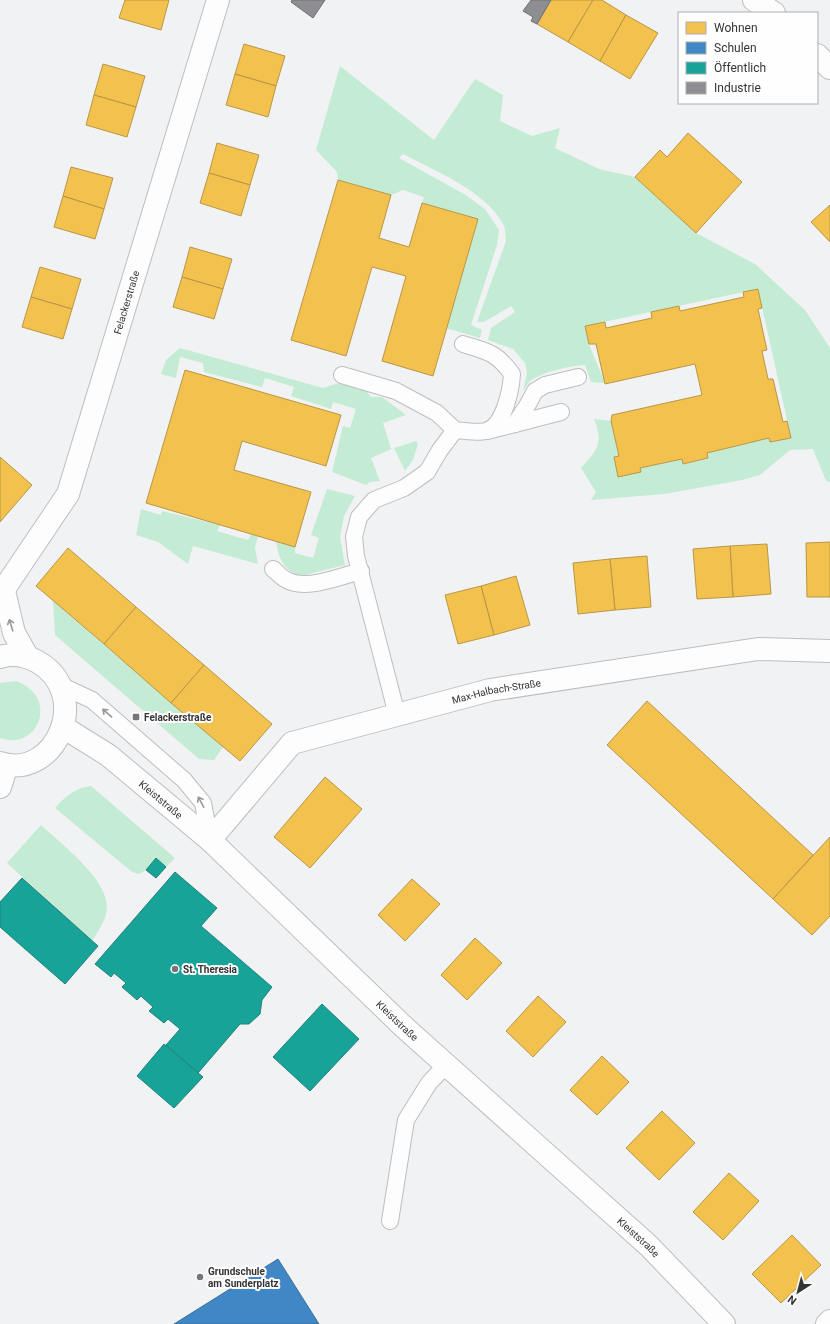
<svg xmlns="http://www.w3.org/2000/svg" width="830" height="1324" viewBox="0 0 830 1324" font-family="Roboto,sans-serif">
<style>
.green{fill:#c4ecd4}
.homes{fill:#f2c14e;stroke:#b99746}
.schools{fill:#3f88c5;stroke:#3c6f9a}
.public{fill:#17a398;stroke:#20827a}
.industry{fill:#8d8d92;stroke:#727276}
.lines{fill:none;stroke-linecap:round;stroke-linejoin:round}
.service-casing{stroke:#bdbebf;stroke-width:18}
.minor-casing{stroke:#bdbebf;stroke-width:24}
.service{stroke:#fdfdfd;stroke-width:16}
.minor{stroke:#fdfdfd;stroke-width:22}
.oneway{stroke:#989899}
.poi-dot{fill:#767678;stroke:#fefeff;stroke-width:1.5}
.labels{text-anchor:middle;stroke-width:4;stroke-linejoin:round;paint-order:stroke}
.street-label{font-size:10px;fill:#343435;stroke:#fefeff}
.poi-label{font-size:10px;font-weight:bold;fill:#343435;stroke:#fefeff;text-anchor:start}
</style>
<rect width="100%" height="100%" fill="#f1f2f3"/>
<g class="green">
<path d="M 340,66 L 434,140 L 475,79 L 503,95 L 500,121 L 532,136 L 560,128 L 555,148 L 599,169 L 635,177 L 696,233 L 755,264 L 805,310 L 830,348 L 830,482 L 826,481 L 813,449 L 790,450 L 760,475 L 742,480 L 664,494 L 591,500 L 596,492 L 581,468 C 597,450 604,444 594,419 L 611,421 L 619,456 L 614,457 L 619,477 L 641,472 L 640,468 L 682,459 L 683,464 L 708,459 L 707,453 L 769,438 L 770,442 L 791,438 L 758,289 L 585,326 L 589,344 L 605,383 L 591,382 L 585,365 C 569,366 547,371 533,379 C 529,381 526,387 523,391 L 527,373 L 525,363 L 513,349 L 488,340 L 491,328 L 515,312 L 511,306 L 484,322 L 477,322 L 506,241 C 505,237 506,231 504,226 C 488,192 435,171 403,154 L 399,158 L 464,194 L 485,209 L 499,230 L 497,245 L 471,325 L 482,330 L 480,338 L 446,328 L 478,219 L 422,203 L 424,197 L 403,190 L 391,195 L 338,180 L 337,172 L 316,150 Z"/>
<path d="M 180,348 L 323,388 L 339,383 L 365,389 L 371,397 L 382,397 L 406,415 L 383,423 L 391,449 L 416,441 L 418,444 L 413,460 L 405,471 L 394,448 L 371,458 L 380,481 L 370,482 L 366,485 L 332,472 L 343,426 L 350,428 L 356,409 L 333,402 L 331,409 L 291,396 L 294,387 L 265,378 L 262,387 L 204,372 L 203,363 L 180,357 L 176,378 L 161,374 L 166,360 Z"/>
<path d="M 327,489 L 355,496 L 344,516 L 340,537 L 345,565 L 301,576 C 283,570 279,559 276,541 L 295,547 L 295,553 L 313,558 L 319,538 L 311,535 Z"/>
<path d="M 141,509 L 161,515 L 162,511 L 220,525 L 217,531 L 248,540 L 251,534 L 258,536 L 255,548 L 258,564 L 193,546 L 188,564 L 158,542 L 136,535 Z"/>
<path d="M 53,601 L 223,747 L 214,760 L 199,759 L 55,635 Z"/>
<path d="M 16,681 C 60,697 38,752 0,738 L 0,683 Z"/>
<path d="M 91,786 L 175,858 L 166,867 L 156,859 L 146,870 L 139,874 L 132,872 L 55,808 C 66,796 75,788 91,786 Z"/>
<path d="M 41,825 C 60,843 107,878 107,907 C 107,919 98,931 92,941 L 7,863 Z"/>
</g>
<g class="homes">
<path d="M 125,0 L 169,0 L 161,30 L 119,18 Z"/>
<path d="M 551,0 L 593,0 L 568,42 L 537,24 Z"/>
<path d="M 593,0 L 602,0 L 626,15 L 600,61 L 568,42 Z"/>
<path d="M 626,15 L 658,33 L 630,79 L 600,61 Z"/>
<path d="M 244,44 L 285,56 L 276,86 L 235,74 Z"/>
<path d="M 103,64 L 145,76 L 136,107 L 94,95 Z"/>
<path d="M 235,74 L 276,86 L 268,117 L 226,105 Z"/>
<path d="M 94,95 L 136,107 L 127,137 L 86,125 Z"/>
<path d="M 688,133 L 742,182 L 696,233 L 635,177 L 660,150 L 667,157 Z"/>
<path d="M 217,143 L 259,155 L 250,185 L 209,173 Z"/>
<path d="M 71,167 L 113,178 L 104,209 L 63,196 Z"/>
<path d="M 209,173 L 250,185 L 241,216 L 200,203 Z"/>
<path d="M 338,180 L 391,195 L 379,238 L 409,247 L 422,203 L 478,219 L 433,376 L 382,361 L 406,276 L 372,267 L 346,356 L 291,340 Z"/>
<path d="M 63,196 L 104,209 L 95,239 L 54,227 Z"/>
<path d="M 830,205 L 830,242 L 811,222 Z"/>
<path d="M 190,247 L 232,259 L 223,289 L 182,277 Z"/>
<path d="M 40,267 L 81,279 L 72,309 L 31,297 Z"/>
<path d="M 182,277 L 223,289 L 214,319 L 173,307 Z"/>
<path d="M 758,289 L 762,308 L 758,309 L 767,350 L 762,351 L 768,379 L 773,379 L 783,422 L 787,421 L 791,438 L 770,442 L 769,438 L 707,453 L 708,458 L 683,464 L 682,459 L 640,468 L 641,472 L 618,477 L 614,457 L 619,456 L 611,421 L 612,415 L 702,395 L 695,364 L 605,384 L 596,344 L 589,344 L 585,326 L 605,322 L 606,328 L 652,318 L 651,312 L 679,306 L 680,311 L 744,297 L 743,292 Z"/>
<path d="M 31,297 L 72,309 L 63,339 L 22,327 Z"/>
<path d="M 185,370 L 341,415 L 326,466 L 242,441 L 234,470 L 311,492 L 295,547 L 146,503 Z"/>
<path d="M 0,457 L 32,485 L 0,522 Z"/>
<path d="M 830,542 L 830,597 L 807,597 L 806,543 Z"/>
<path d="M 767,544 L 771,594 L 733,597 L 730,546 Z"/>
<path d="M 730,546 L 733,597 L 697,599 L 693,549 Z"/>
<path d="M 68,548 L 136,607 L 104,644 L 36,586 Z"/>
<path d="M 647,556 L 651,607 L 615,610 L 610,559 Z"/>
<path d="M 610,559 L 615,610 L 578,614 L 573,563 Z"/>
<path d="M 516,576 L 530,625 L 494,635 L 481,586 Z"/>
<path d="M 481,586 L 494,635 L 458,644 L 445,595 Z"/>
<path d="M 136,607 L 204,665 L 171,703 L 104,644 Z"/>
<path d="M 204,665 L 272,724 L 240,761 L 171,703 Z"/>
<path d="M 647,701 L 813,855 L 773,899 L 607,745 Z"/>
<path d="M 325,777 L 362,809 L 310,868 L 274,837 Z"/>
<path d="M 830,837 L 830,916 L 812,935 L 773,899 Z"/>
<path d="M 412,879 L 440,904 L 405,941 L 378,915 Z"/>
<path d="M 475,938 L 502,963 L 467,1000 L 441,975 Z"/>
<path d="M 538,996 L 566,1022 L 533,1057 L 506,1031 Z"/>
<path d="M 602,1056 L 629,1082 L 597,1115 L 570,1090 Z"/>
<path d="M 662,1111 L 695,1143 L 659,1180 L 626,1148 Z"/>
<path d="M 729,1173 L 759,1201 L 723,1240 L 693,1212 Z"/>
<path d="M 792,1235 L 821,1265 L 781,1303 L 752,1274 Z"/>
</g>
<path class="schools" d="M 278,1259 L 319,1324 L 174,1324 Z"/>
<g class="public">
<path d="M 156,858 L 166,867 L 156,878 L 146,870 Z"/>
<path d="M 175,872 L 217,908 L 201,926 L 272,987 L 262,1000 L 260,1014 L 249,1024 L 240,1024 L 198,1073 L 166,1045 L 180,1029 L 168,1019 L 164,1023 L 149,1011 L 153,1007 L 141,996 L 137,1000 L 122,987 L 126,983 L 114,973 L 111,977 L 95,964 Z"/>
<path d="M 22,878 L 98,946 L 65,984 L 0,927 L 0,902 Z"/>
<path d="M 322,1004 L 359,1039 L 310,1091 L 273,1057 Z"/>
<path d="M 164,1044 L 203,1077 L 174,1108 L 137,1076 Z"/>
</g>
<g class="industry">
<path d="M 292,0 L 325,0 L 313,18 L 291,2 Z"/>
<path d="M 531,0 L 551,0 L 537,24 L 531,21 L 533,17 L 523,11 Z"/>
</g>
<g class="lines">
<g class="service-casing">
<g id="service">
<path d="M 342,375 L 396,391 L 437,413 L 455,430 C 464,431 477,433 486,431 C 504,426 511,390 512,374 C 496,352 488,352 463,344"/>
<path d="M 515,424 L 561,412"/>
<path d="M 487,431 L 515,424 L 527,406 L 535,391 L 545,385 L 578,377"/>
<path d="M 273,569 C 277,572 281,577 285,579 C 304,592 340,576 361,571"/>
<path d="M 62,686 L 92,700 L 184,780 L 203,803 L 210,840"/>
<path d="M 397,715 L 356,556 L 354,537 L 359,517 L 374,500 L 404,488 L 427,472 L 440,450 L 455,430"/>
<path d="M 390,1221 L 406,1120 L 429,1083 L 446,1065"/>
</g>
</g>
<g class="minor-casing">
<g id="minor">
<path d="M 754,0 L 774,13"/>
<path d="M 817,55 L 830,68"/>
<path d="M 4,591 L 14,633 L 27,656"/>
<path id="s1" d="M 0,595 L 68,494 L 218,0"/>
<path d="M 0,657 C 13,653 27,656 38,662 C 93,694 56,781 0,763"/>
<path id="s2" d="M 63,727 L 108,755 L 210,840 L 405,1028 L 649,1246 L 724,1324"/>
<path d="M 0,787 L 7,765"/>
<path id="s3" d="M 210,840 L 292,743 L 490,690 L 758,649 L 830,651"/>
<path d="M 827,1324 L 830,1321"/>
</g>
</g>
<use href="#service" class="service"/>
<use href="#minor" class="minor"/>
</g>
<defs><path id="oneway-shaft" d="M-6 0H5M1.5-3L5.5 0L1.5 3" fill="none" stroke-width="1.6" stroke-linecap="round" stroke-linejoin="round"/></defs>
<g class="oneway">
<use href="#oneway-shaft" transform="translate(11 625) rotate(-107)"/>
<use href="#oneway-shaft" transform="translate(107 713) rotate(-139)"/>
<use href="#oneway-shaft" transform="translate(201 802) rotate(-118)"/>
</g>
<g class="poi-dot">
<rect x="132" y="713" width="8" height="8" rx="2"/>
<circle cx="175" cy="969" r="4"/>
<circle cx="200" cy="1277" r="4"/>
</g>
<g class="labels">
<g class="street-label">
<text dy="4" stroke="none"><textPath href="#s1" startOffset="322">Felackerstraße</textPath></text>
<text dy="4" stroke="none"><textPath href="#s3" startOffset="338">Max-Halbach-Straße</textPath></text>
<text dy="4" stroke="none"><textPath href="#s2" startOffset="122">Kleiststraße</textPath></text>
<text dy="4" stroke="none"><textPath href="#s2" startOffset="446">Kleiststraße</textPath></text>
<text dy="4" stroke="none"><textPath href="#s2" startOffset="770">Kleiststraße</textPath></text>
</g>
<g class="poi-label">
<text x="144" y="721">Felackerstraße</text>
<text x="183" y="973">St. Theresia</text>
<text x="208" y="1275">Grundschule<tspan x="208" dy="12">am Sunderplatz</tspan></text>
</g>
</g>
<rect x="678" y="12" width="140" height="92" fill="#fefeff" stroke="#adadae"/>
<rect x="686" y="22" width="20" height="12" fill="#f2c14e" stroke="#adadae"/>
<text x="714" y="32" font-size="12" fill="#343435">Wohnen</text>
<rect x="686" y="42" width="20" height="12" fill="#3f88c5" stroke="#adadae"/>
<text x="714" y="52" font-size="12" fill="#343435">Schulen</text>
<rect x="686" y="62" width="20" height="12" fill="#17a398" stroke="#adadae"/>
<text x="714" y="72" font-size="12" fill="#343435">Öffentlich</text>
<rect x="686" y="82" width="20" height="12" fill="#8d8d92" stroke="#adadae"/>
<text x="714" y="92" font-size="12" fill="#343435">Industrie</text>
<g transform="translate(798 1292) rotate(216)" stroke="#fefeff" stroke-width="3" paint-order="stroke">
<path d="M0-3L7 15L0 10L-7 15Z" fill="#343435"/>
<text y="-6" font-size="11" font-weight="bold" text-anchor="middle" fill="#343435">N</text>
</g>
</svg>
